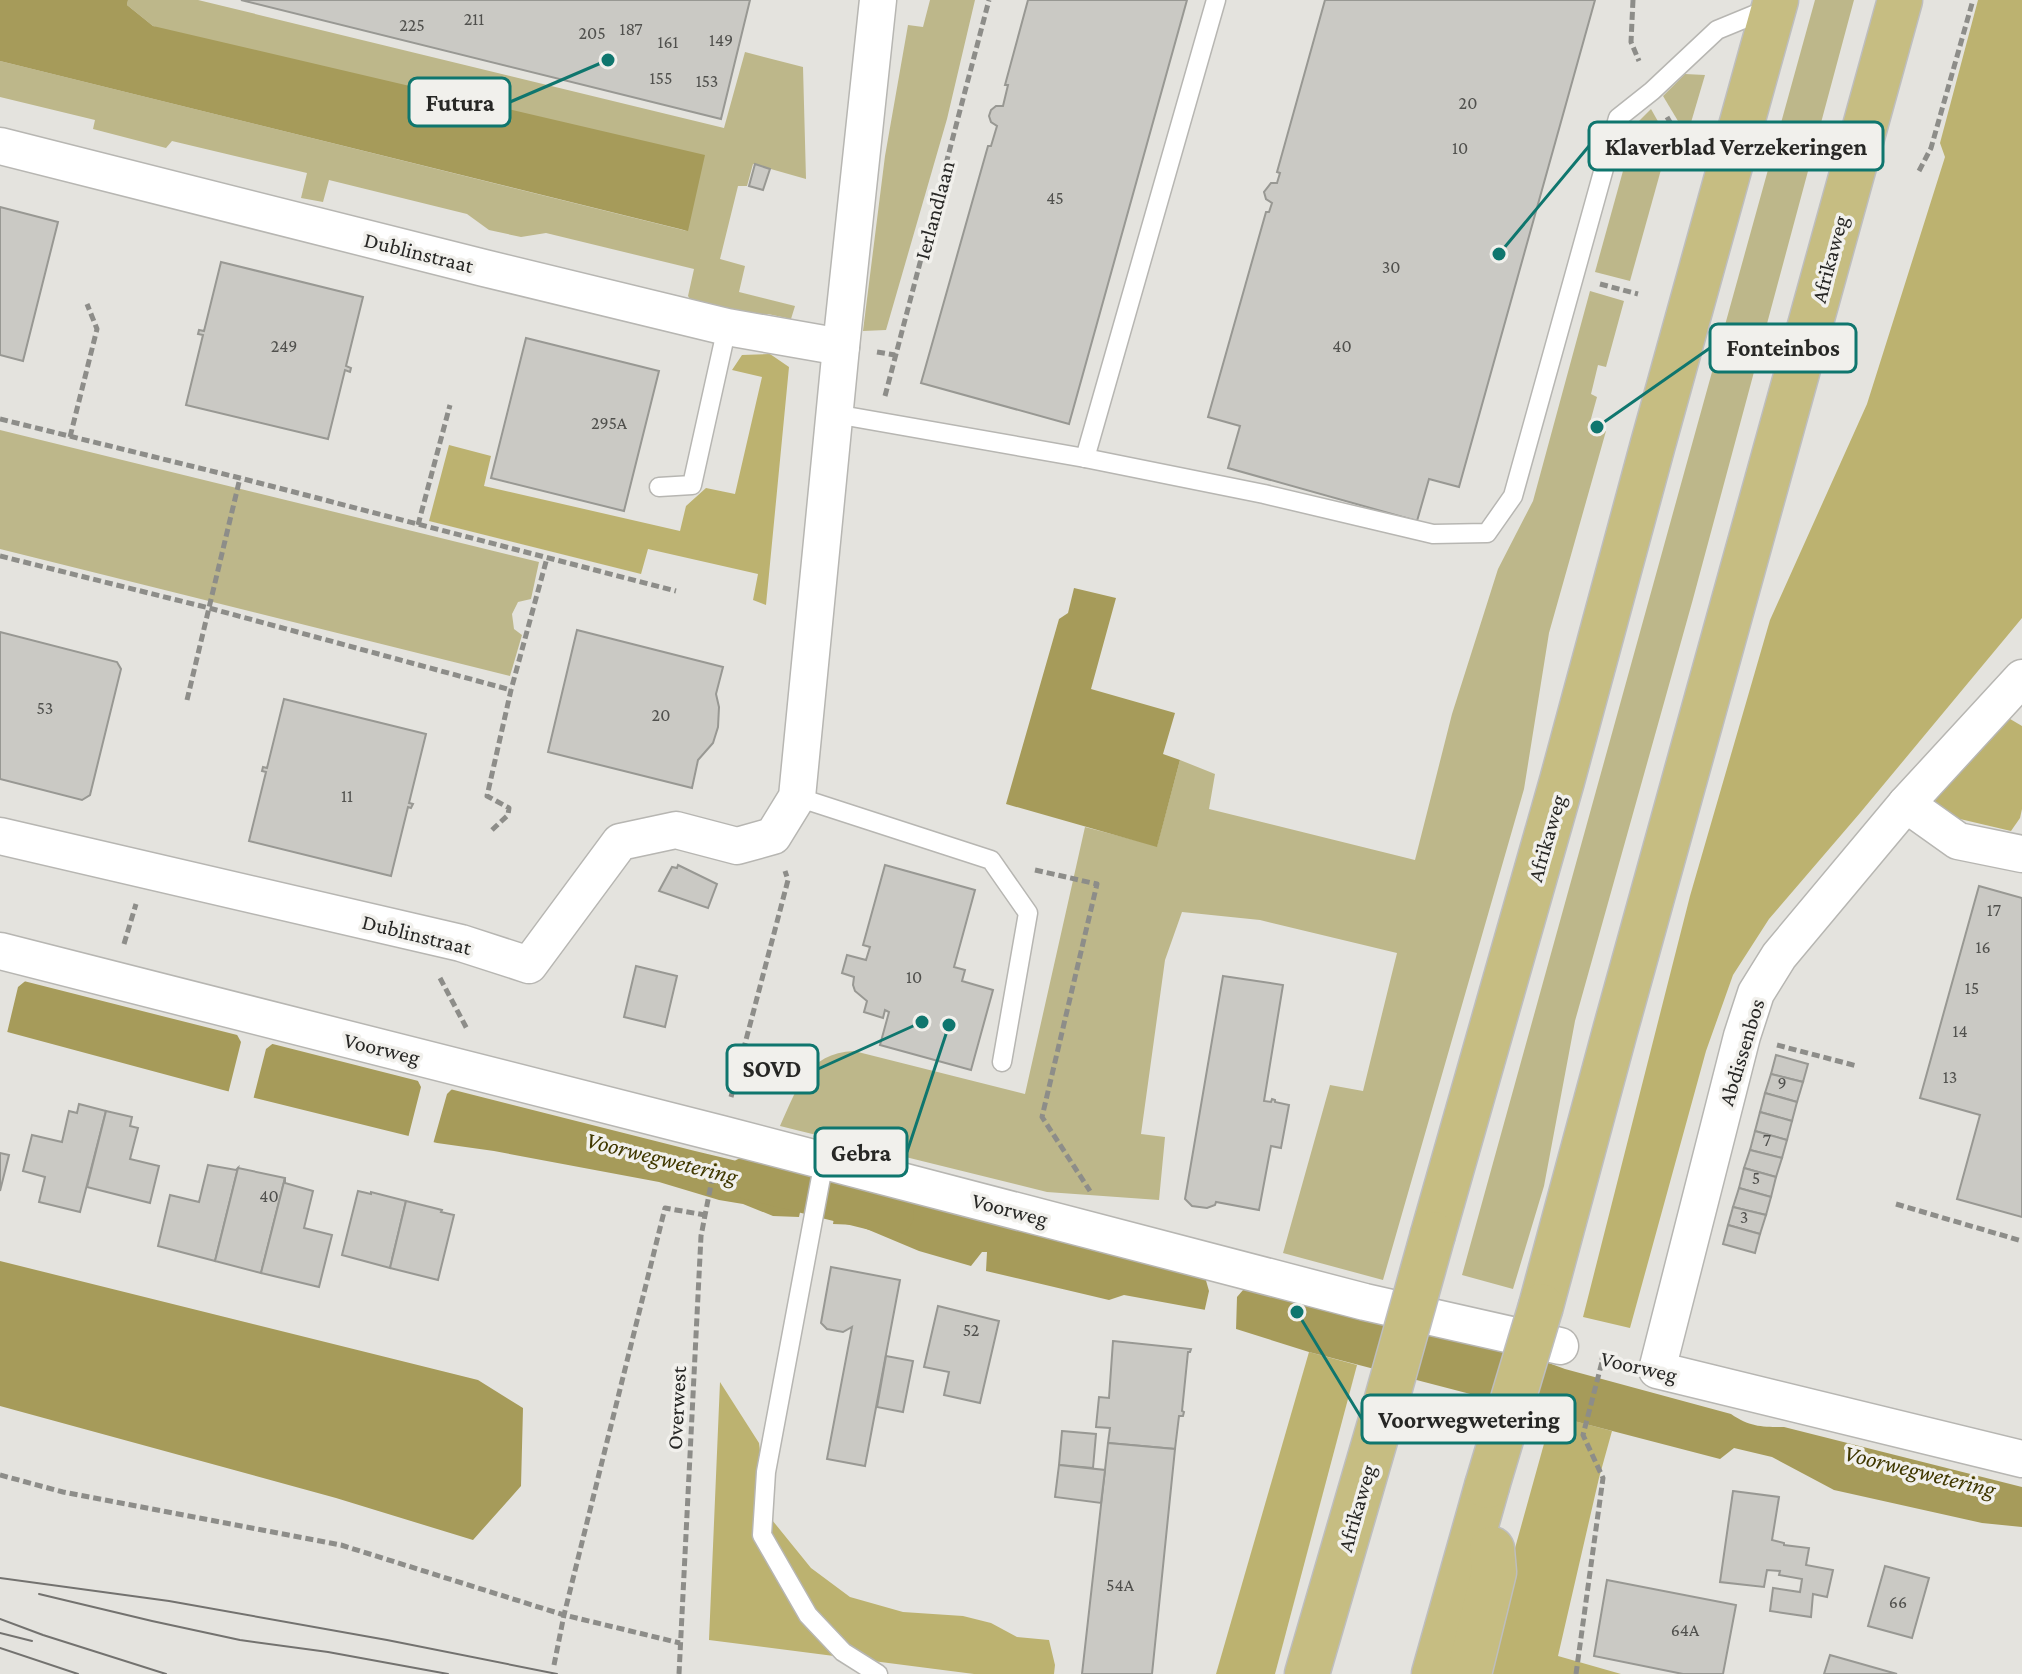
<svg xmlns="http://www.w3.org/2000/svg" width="2022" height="1674" viewBox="0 0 2022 1674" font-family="'Crimson Pro',serif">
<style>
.green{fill:#bdb78a}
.forest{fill:#bcb270}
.water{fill:#a69b5a}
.pier{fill:#e4e3de}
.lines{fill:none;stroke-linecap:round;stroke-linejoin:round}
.canal{stroke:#a69b5a;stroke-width:42}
.building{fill:#cac9c4;stroke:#989893;stroke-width:2}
.lane-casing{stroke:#b7b6b2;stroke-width:21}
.street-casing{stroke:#b7b6b2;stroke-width:39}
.primary-casing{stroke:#bebebe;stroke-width:47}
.path{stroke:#8d8d89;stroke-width:5;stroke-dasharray:8 4;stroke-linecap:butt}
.lane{stroke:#fff;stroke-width:18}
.street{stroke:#fff;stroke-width:36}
.primary{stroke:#c6bd82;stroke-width:44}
.tram{stroke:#73726f;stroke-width:2}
.primary-bridge-casing{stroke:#bebebe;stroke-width:47;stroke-linecap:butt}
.primary-bridge{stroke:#c6bd82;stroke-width:44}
.labels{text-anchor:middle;stroke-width:7;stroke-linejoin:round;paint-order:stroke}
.number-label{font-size:18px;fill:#50504d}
.street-label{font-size:22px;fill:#272725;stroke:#f1f0ec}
.water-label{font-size:24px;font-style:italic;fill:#403801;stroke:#f1f0ec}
.leader{fill:none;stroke:#0f766e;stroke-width:3}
.callout-dot{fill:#0f766e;stroke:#f1f0ec;stroke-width:3}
.callout{fill:#f1f0ec;stroke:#0f766e;stroke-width:3}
.callout-label{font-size:24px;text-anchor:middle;font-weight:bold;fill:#272725}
</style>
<rect width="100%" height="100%" fill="#e4e3de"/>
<g class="green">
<path d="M 128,0 L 198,0 L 724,128 L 745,52 L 803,67 L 806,179 L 753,164 L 747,186 L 738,186 L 720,259 L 745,266 L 739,292 L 795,306 L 791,319 L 768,314 L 750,325 L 698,311 L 688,296 L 694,269 L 546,233 L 521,237 L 489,230 L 467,214 L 329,180 L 323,202 L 301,198 L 307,173 L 172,141 L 166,148 L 93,129 L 95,120 L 0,97 L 0,61 L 687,231 L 153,26 L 127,5 Z"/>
<path d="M 930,0 L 975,0 L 947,119 L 886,330 L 863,331 L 885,156 L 908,25 L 923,27 Z"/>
<path d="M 1815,0 L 1854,0 L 1693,599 L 1575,1021 L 1544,1186 L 1513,1289 L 1462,1275 Z"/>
<path d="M 1685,74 L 1705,75 L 1687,136 L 1663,96 Z"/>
<path d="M 1651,109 L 1669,141 L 1630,281 L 1595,272 L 1636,124 Z"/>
<path d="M 1590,291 L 1624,301 L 1606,367 L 1598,365 L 1591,394 L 1597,397 L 1589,426 L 1606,431 L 1549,633 L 1524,789 L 1383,1280 L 1283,1253 L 1330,1085 L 1363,1091 L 1397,953 L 1260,920 L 1182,912 L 1165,960 L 1141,1134 L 1165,1137 L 1159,1200 L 1047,1192 L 780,1126 C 797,1089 807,1053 854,1051 L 1025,1094 L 1085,827 L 1157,846 L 1180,760 L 1215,774 L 1209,809 L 1415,860 L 1452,714 L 1498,569 L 1533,501 Z"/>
<path d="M 0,430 L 539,562 L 531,599 L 518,602 L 512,614 L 514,629 L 522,635 L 510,676 L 0,549 Z"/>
</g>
<g class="forest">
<path d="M 1978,0 L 2022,0 L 2022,618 L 1860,813 L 1769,919 L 1733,975 L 1706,1051 L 1630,1328 L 1583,1317 L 1690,896 L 1770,620 L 1867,404 L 1945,157 L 1940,143 Z"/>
<path d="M 770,354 L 789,367 L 766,605 L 753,600 L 758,574 L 648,549 L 641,574 L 429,521 L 449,445 L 491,456 L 484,486 L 680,531 L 686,506 L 706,488 L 735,494 L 762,377 L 732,370 L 742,355 Z"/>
<path d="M 2005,716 L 2022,726 L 2022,809 L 2020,818 L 2011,831 L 1943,815 L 1922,808 Z"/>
<path d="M 1309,1352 L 1357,1365 L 1275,1674 L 1216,1674 Z"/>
<path d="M 720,1382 L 759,1443 L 768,1515 L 811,1568 L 850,1597 L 903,1612 L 963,1616 L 991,1623 L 1017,1637 L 1049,1640 L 1055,1665 L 1054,1674 L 974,1674 L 709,1640 Z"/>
<path d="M 1552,1415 L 1612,1431 L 1599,1478 L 1558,1656 L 1621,1674 L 1484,1674 L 1502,1595 Z"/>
</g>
<g class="water">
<path d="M 0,0 L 128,0 L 127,5 L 153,26 L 705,155 L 688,231 L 0,61 Z"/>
<path d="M 1074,588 L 1116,598 L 1091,689 L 1175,713 L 1163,754 L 1180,760 L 1157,847 L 1006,804 L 1059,619 L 1068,613 Z"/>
<path d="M 0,975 L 695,1151 L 804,1177 L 806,1184 L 799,1217 L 773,1216 L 743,1204 L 719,1200 L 659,1182 L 494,1151 L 437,1143 L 223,1090 L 0,1030 Z"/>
<path d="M 844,1185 L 1499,1345 L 1565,1369 L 1731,1414 C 1750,1427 1762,1427 1784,1427 L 2022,1487 L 2022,1527 L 1982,1523 L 1834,1490 L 1772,1457 L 1734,1448 L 1720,1459 L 1309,1352 L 1233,1328 L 1233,1315 L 1124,1295 L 1109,1300 L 986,1271 L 987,1252 L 982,1252 L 971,1266 L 919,1251 L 857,1225 L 833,1224 L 838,1192 Z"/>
<path d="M 0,1261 L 478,1380 L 523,1408 L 521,1486 L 473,1540 L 336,1498 L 0,1406 Z"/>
</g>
<g class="pier">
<path d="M 0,971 L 29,978 L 18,987 L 7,1033 L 0,1032 Z"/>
<path d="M 235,1031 L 276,1041 L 266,1049 L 253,1100 L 228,1094 L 241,1042 Z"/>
<path d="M 416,1077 L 455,1086 L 447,1094 L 433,1144 L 408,1138 L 421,1087 Z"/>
<path d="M 1203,1270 L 1250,1282 L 1237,1297 L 1236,1330 L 1229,1329 L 1230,1318 L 1204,1313 L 1209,1291 Z"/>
</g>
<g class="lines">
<path class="canal" d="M 747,1178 L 893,1214"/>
</g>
<g class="building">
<path d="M 241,0 L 750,0 L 721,119 Z"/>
<path d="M 1028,0 L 1187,0 L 1069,424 L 921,383 L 988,146 L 991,146 L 997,126 L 991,122 L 989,116 L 991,110 L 996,106 L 1003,106 L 1008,85 L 1005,85 Z"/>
<path d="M 1325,0 L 1595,0 L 1459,487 L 1429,479 L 1417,521 L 1228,468 L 1240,426 L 1208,417 L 1266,212 L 1269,212 L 1272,203 L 1266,199 L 1264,192 L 1271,183 L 1277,183 L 1280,173 L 1277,172 Z"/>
<path d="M 755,164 L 770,169 L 763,190 L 749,186 Z"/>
<path d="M 0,207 L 58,222 L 23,361 L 0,355 Z"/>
<path d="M 221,262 L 363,297 L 346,366 L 351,368 L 350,372 L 345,370 L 328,439 L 186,405 L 203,335 L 198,334 L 199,330 L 204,331 Z"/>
<path d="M 526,338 L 659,371 L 624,511 L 491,478 Z"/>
<path d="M 577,630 L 723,667 L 716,694 L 719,707 L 718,727 L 713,743 L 698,760 L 692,788 L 548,752 Z"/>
<path d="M 0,632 L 117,662 L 121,669 L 90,795 L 82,800 L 0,779 Z"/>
<path d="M 284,699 L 426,734 L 409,803 L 413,804 L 411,808 L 408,807 L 391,876 L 249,841 L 266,772 L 262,771 L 263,767 L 267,768 Z"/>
<path d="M 678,865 L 717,884 L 708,908 L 659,891 L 672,867 L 677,868 Z"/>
<path d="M 885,865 L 975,890 L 954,967 L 965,970 L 962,981 L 993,990 L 971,1070 L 880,1045 L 889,1012 L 885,1010 L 883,1018 L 864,1012 L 867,1001 L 855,991 L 853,985 L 854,977 L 842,973 L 847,955 L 866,960 L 870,947 L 863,945 Z"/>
<path d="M 1979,886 L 2022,898 L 2022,1217 L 1957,1199 L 1980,1115 L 1920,1098 Z"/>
<path d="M 636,966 L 677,976 L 665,1027 L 624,1017 Z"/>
<path d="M 1223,976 L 1283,985 L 1264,1101 L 1271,1102 L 1272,1099 L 1275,1100 L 1275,1102 L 1289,1105 L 1281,1148 L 1271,1146 L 1259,1210 L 1216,1202 L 1215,1205 L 1207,1208 L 1192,1206 L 1185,1199 Z"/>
<path d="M 1776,1055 L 1808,1064 L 1803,1082 L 1771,1074 Z"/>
<path d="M 1771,1074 L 1803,1082 L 1797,1102 L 1765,1093 Z"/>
<path d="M 1765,1093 L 1797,1102 L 1792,1121 L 1760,1112 Z"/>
<path d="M 79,1104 L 106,1111 L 80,1212 L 39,1202 L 45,1177 L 23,1171 L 32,1135 L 62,1142 L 69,1111 L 77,1113 Z"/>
<path d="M 106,1111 L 132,1117 L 130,1126 L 138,1128 L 130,1159 L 159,1166 L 150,1203 L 87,1187 Z"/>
<path d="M 1760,1112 L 1792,1121 L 1787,1140 L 1755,1131 Z"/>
<path d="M 1755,1131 L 1787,1140 L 1782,1158 L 1750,1150 Z"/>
<path d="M 1750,1150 L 1782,1158 L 1776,1177 L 1744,1168 Z"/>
<path d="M 0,1153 L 9,1155 L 0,1191 Z"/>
<path d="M 208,1165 L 236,1170 L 238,1168 L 215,1261 L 158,1246 L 170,1195 L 199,1202 Z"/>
<path d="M 238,1168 L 285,1178 L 261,1273 L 215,1261 Z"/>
<path d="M 1744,1168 L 1776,1177 L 1771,1197 L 1739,1188 Z"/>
<path d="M 285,1178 L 285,1183 L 313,1191 L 304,1228 L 332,1235 L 319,1287 L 261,1273 Z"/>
<path d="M 1739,1188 L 1771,1197 L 1766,1215 L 1733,1207 Z"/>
<path d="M 358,1191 L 371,1194 L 371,1192 L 406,1201 L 390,1268 L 342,1255 Z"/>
<path d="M 406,1201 L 442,1210 L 441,1212 L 454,1215 L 438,1280 L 390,1268 Z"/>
<path d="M 1733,1207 L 1766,1215 L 1760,1234 L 1728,1225 Z"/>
<path d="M 1728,1225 L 1760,1234 L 1755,1253 L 1723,1244 Z"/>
<path d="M 831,1267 L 900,1280 L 865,1466 L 827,1459 L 852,1327 L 843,1332 L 827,1329 L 821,1323 Z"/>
<path d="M 938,1306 L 999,1321 L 980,1403 L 944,1395 L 949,1372 L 924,1367 Z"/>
<path d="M 1113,1341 L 1191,1349 L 1190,1352 L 1188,1352 L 1182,1411 L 1184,1412 L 1183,1416 L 1179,1416 L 1175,1449 L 1108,1443 L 1110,1428 L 1096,1427 L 1099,1397 L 1109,1398 Z"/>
<path d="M 886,1356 L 913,1361 L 903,1412 L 877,1407 Z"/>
<path d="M 1062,1431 L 1096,1434 L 1093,1468 L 1059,1465 Z"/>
<path d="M 1108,1443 L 1175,1449 L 1152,1674 L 1082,1674 Z"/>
<path d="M 1059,1465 L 1105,1470 L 1101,1503 L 1055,1497 Z"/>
<path d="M 1733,1491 L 1779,1497 L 1772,1540 L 1784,1543 L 1784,1545 L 1809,1548 L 1806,1565 L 1833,1570 L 1827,1597 L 1813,1594 L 1811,1617 L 1770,1611 L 1773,1588 L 1800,1592 L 1802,1579 L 1779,1575 L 1780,1571 L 1767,1570 L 1764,1587 L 1720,1582 Z"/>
<path d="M 1885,1566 L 1929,1578 L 1912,1638 L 1868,1626 Z"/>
<path d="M 1607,1580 L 1736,1605 L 1723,1674 L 1683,1674 L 1594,1656 Z"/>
<path d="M 1830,1655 L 1897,1674 L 1824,1674 Z"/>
</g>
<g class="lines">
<g class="lane-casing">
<g id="lane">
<path d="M 835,414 L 1085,458 L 1264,494 L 1433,534 L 1487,533 L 1513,496 L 1618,118 L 1652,91 L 1717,30 L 1768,9"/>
<path d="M 1085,458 L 1216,0"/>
<path d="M 659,487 L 692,485 L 727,327"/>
<path d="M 797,797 L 991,860 L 1028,913 L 1002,1062"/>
<path d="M 824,1161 L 766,1472 L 762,1535 L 808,1615 L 843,1652 L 878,1674"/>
</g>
</g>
<g class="street-casing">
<g id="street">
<path d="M 0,146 L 484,268 L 727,327 L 841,347"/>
<path d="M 2022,678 L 1906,804 L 1779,956 L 1756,993 L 1742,1036 L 1657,1370 L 2022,1459"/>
<path d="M 1906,804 L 1958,841 L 2022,854"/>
<path d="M 0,836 L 461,943 L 529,965 L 620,842 L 676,830 L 737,846 L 773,836 L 797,797 L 841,347 L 878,0"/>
<path d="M 0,951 L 721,1134 L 1365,1302 L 1560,1346"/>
</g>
</g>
<g class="primary-casing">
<g id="primary">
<path d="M 1433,1234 L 1562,781 L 1653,444 L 1776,0"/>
<path d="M 1541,1306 L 1615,1031 L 1900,0"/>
<path d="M 1307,1674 L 1383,1413"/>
<path d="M 1434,1674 L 1487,1486"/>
<path d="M 1469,1674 L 1494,1572 L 1492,1549"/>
</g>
</g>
<g class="path">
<path d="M 1633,0 L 1631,42 L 1639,61"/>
<path d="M 1667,117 L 1681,141"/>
<path d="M 1919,171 L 1931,148 L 1973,0"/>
<path d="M 1600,284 L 1638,294"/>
<path d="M 877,352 L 895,355"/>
<path d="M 885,396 L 989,0"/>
<path d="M 0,419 L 240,478 L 676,591"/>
<path d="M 70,437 L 97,329 L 87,304"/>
<path d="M 418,525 L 450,405"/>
<path d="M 0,556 L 209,608 L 511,690"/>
<path d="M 187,700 L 240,478"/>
<path d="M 492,830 L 508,815 L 509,808 L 487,796 L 511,690 L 547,558"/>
<path d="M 1035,870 L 1097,884 L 1042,1117 L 1090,1191"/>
<path d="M 124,944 L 136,904"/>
<path d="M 440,978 L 467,1029"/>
<path d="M 1777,1045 L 1857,1066"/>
<path d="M 731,1097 L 788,880 L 785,871"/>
<path d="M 1896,1204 L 2022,1241"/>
<path d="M 1600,1357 L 1621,1362"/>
<path d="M 0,1475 L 63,1492 L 341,1545 L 564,1615 L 680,1643"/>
<path d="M 554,1665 L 564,1615 L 665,1208 L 705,1215"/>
<path d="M 679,1674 L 701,1236 L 714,1169"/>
<path d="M 1576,1674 L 1603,1478 L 1583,1435 L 1603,1358"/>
</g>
<use href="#lane" class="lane"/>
<use href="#street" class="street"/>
<use href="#primary" class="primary"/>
<g class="tram">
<path d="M 0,1578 L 169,1601 L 387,1640 L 557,1674"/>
<path d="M 39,1594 L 152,1621 L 240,1640 L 328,1652 L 448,1674"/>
<path d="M 0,1619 L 43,1635 L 166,1674"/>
<path d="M 0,1633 L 32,1641"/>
<path d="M 0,1648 L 78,1674"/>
</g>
<g class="primary-bridge-casing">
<g id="primary-bridge">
<path d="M 1383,1413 L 1433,1234"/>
<path d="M 1487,1486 L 1541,1306"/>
</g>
</g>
<use href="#primary-bridge" class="primary-bridge"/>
</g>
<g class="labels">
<g class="number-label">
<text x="474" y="25">211</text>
<text x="412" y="31">225</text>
<text x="631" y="35">187</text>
<text x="592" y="39">205</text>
<text x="721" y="46">149</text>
<text x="668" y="48">161</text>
<text x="661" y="84">155</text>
<text x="707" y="87">153</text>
<text x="1468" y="109">20</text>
<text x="1460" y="154">10</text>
<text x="1055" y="204">45</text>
<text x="1391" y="273">30</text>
<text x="284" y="352">249</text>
<text x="1342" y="352">40</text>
<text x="609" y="429">295A</text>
<text x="45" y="714">53</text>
<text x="661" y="721">20</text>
<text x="347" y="802">11</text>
<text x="1994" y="916">17</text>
<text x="1983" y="953">16</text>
<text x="914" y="983">10</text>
<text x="1972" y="994">15</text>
<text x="1960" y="1037">14</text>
<text x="1950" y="1083">13</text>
<text x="1782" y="1089">9</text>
<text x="1767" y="1146">7</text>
<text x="1756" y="1184">5</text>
<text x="269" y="1202">40</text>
<text x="1744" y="1223">3</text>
<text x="971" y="1336">52</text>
<text x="1120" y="1591">54A</text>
<text x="1898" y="1608">66</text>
<text x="1685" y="1636">64A</text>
</g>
<g class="street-label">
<text transform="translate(934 210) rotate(-75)" y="8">Ierlandlaan</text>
<text transform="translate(419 252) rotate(14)" y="8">Dublinstraat</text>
<text transform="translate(1829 259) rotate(-75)" y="8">Afrikaweg</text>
<text transform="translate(1546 838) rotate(-74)" y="8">Afrikaweg</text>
<text transform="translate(417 934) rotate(14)" y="8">Dublinstraat</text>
<text transform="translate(382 1048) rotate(14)" y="8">Voorweg</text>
<text transform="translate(1741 1052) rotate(-73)" y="8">Abdissenbos</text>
<text transform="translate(1010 1209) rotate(15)" y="8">Voorweg</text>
<text transform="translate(1639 1366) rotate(13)" y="8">Voorweg</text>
<text transform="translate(676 1408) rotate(-87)" y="8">Overwest</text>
<text transform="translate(1356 1508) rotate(-74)" y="8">Afrikaweg</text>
</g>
<g class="water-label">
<text transform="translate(662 1158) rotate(14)" y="8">Voorwegwetering</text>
<text transform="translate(1920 1471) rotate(14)" y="8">Voorwegwetering</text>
</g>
</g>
<path class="leader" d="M608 60L510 102M1499 254L1589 146M1597 427L1710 348M922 1022L818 1069M949 1025L907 1152M1297 1312L1362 1419"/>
<g class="callout-dot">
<circle cx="608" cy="60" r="8"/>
<circle cx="1499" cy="254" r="8"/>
<circle cx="1597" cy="427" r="8"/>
<circle cx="922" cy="1022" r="8"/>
<circle cx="949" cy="1025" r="8"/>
<circle cx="1297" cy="1312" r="8"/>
</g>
<g class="callout">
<rect x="409" y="78" width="101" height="48" rx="8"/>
<rect x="1589" y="122" width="294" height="48" rx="8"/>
<rect x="1710" y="324" width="146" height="48" rx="8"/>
<rect x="727" y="1045" width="91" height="48" rx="8"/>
<rect x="815" y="1128" width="92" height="48" rx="8"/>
<rect x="1362" y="1395" width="213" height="48" rx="8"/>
</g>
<g class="callout-label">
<text x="460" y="111">Futura</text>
<text x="1736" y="155">Klaverblad Verzekeringen</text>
<text x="1783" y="356">Fonteinbos</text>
<text x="772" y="1077">SOVD</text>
<text x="861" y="1161">Gebra</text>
<text x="1469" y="1428">Voorwegwetering</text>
</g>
</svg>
